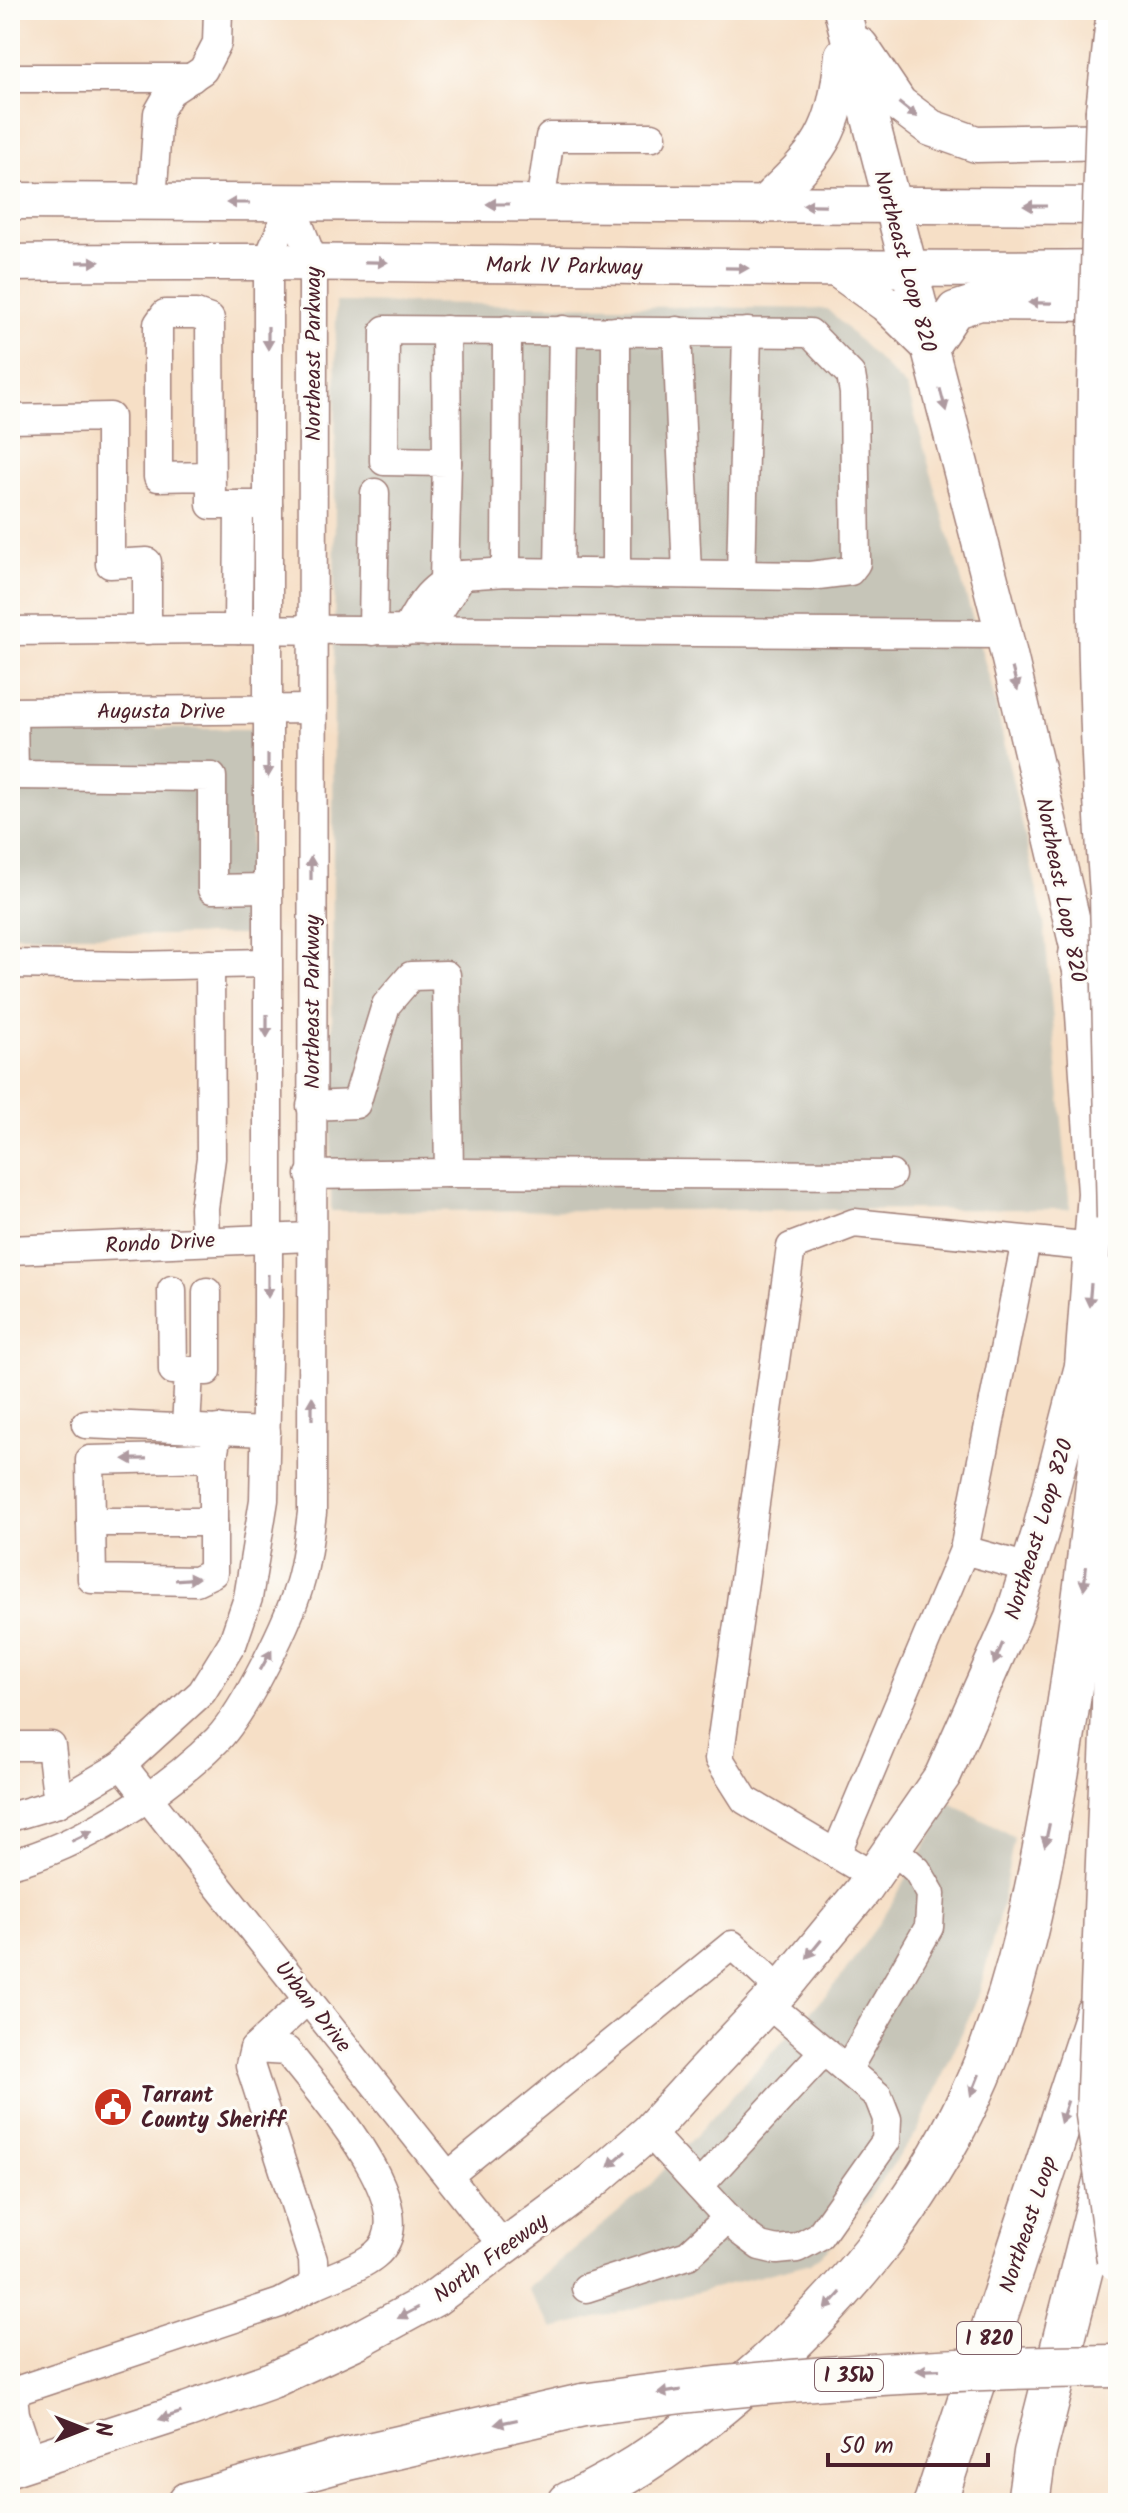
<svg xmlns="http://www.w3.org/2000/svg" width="1128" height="2513" viewBox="0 0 1128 2513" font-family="Kalam,sans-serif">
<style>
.industrial{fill:#c6c5b8}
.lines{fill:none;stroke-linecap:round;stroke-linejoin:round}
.minor-casing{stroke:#a07f78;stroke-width:31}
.major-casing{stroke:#a07f78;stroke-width:39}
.highway-casing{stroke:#a07f78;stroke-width:45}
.minor{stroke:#fff;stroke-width:28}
.major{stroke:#fff;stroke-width:36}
.highway{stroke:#fff;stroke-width:42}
.highway-bridge-casing{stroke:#a07f78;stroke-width:45;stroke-linecap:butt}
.highway-bridge{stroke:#fff;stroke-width:42}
.oneway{fill:#ae9aa0}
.labels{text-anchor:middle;stroke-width:6;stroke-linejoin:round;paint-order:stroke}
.shield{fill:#fdfcf7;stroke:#806168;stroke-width:2}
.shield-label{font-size:20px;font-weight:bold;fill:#4a1f2b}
.street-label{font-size:22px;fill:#4a1f2b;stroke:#fdfcf7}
.poi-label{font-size:22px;font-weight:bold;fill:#4a1f2b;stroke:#fdfcf7;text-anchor:start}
</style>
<rect width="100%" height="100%" fill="#fdfcf7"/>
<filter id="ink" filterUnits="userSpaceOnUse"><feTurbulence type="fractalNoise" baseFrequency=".0125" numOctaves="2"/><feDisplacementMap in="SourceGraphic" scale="16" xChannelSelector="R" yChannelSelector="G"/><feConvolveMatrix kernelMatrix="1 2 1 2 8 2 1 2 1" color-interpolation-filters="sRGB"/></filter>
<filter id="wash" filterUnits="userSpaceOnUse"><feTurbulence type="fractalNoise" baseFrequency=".006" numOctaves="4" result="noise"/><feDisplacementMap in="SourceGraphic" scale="32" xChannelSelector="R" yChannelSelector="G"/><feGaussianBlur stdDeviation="1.8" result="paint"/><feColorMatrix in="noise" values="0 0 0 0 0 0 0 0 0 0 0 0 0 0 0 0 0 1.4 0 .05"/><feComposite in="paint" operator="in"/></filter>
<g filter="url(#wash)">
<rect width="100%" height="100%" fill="#f6dfc6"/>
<g class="industrial">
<path d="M 336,302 L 827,309 L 907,388 L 991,684 L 1044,922 L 1070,1209 L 331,1211 Z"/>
<path d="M 10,728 L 251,729 L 251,935 L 10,935 Z"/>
<path d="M 950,1803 L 1014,1837 L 1002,1904 L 978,1997 L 917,2132 L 837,2241 L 811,2263 L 553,2329 L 527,2289 L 649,2186 L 836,1984 L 887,1912 Z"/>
</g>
</g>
<g filter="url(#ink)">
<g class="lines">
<g class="minor-casing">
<g id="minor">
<path d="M 10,78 L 192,78"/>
<path d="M 152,202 L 158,113 L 170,92 L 203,70 L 217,43 L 218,10"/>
<path d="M 540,204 L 550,137 L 652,137"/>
<path d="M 446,330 L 447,462"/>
<path d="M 616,331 L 616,574"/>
<path d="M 677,331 L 687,574"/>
<path d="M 10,419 L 110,417 L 110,564 L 147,562 L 147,630"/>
<path d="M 210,476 L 158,477 L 158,324 L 165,314 L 196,314 L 210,319 L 211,505 L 268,505"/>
<path d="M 506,572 L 507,330"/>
<path d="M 559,573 L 563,330"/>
<path d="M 741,575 L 747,332"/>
<path d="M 444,580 L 447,462 L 384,461 L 385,330 L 810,333 L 851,375 L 854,393 L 856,563 L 850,571 L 810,576 L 506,572 L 462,575"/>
<path d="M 238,629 L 239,505"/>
<path d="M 10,631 L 211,629 L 1004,634"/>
<path d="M 373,631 L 375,493"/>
<path d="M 406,631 C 419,605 433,582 462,575 L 427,631"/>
<path d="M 10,712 L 311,709"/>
<path d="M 13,712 L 14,775 L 212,777 L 212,889 L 267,888"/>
<path d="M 10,964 L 132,966 L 267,963"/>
<path d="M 449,1173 L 891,1175"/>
<path d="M 310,1175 L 449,1173 L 446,975 L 411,976 L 386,1005 L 356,1104 L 311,1106"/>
<path d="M 205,1240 L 204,1208 L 211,1158 L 210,964"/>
<path d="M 10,1250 L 310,1237"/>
<path d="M 172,1290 L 173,1370 L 189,1371 L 186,1428"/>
<path d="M 189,1371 L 207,1371 L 207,1292"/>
<path d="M 86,1424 L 266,1432"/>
<path d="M 213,1457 L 90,1460 L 92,1579 L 196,1581 L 213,1573 L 213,1457 L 218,1429"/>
<path d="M 91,1522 L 213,1522"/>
<path d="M 964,1550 L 1026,1241"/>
<path d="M 10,1746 L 51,1746 L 58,1803"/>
<path d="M 122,1765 L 504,2247"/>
<path d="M 10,1817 L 58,1803 L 122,1765 L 202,1692 L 233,1642 L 248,1598 L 264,1500 L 268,1316 L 268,260 L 291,204"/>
<path d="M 836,1854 L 964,1550 L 1029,1568"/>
<path d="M 10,1864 C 81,1846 165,1792 217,1740 C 245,1711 291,1618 301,1579 C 307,1557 309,1534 312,1513 L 313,261 L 291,204"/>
<path d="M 873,1876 L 745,1800 L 719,1759 L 791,1247 L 854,1223 L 1094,1247"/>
<path d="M 254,2049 L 287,2051 C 315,2089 430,2211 375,2255 C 359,2268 333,2276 314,2285"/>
<path d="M 847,2070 L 929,1927 L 931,1894 L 917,1870 L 892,1848"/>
<path d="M 649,2132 L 740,2231 L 760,2246 L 777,2250 L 797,2248 L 819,2236 L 886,2141 L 887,2119 L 878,2096 L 768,2004"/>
<path d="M 448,2176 L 732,1945 L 781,1990"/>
<path d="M 699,2186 L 824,2051"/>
<path d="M 586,2288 L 688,2255 L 728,2218"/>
<path d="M 31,2462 L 15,2414 L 13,2395 L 22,2389 L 280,2303 L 314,2285 L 313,2260 L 250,2065 L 254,2049 L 308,1999"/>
</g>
</g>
<g class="major-casing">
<g id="major">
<path d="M 860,46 L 899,104 L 931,128 L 976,144 L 1118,141"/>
<path d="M 10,201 L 1118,206"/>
<path d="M 763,205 C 821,150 835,136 843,55"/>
<path d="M 10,263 C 379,258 749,272 1118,268"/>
<path d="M 837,269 L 886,304 L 930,347 L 955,310 L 980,302 L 1118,303"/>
<path d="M 10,2468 L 188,2410 L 272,2380 L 358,2340 L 435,2298 L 591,2182 L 649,2132 L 701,2075 L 781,1990 L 864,1889 L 943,1775 L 1013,1618 L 1040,1533 L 1083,1366 L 1096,1193 L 1080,955 L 1004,634 L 842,10"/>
</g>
</g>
<g class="highway-casing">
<g id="highway">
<path d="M 1107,110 L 1118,10"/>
<path d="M 1100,332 C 1096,520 1097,707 1111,894"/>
<path d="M 1080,955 L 1108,1054"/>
<path d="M 1113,1709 L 1115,1525"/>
<path d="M 189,2503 L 347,2459 L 583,2405"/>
<path d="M 569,2503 C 634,2474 691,2431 745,2384 C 838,2305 919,2207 971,2095 C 1020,1990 1041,1871 1060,1758 C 1086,1599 1103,1439 1118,1278"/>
<path d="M 935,2503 L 1096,2014"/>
<path d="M 1028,2503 L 1035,2453 L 1107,2170"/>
</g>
</g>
<use href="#minor" class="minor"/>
<use href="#major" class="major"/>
<use href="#highway" class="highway"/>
<g class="highway-bridge-casing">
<g id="highway-bridge">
<path d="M 1100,332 L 1107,110"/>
<path d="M 1111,894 L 1118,1219"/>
<path d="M 1113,1709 L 1097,2115 L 1118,2260"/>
<path d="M 583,2405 C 761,2379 938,2367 1118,2366"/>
</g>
</g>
<use href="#highway-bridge" class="highway-bridge"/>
</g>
<defs><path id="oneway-solid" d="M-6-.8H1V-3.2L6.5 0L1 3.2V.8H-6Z" transform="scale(2)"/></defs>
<g class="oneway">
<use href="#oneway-solid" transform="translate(908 110) rotate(38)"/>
<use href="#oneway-solid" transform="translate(238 203) rotate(-180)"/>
<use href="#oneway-solid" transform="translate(498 204) rotate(-180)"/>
<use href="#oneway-solid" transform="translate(814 205) rotate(-179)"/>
<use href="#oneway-solid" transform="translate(1035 206) rotate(180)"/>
<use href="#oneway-solid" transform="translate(88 262) rotate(-1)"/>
<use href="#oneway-solid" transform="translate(376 262) rotate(1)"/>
<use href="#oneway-solid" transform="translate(737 268) rotate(1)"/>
<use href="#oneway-solid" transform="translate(1040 303) rotate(-179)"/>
<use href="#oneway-solid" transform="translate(268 338) rotate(90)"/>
<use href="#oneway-solid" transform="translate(943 400) rotate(75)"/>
<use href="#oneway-solid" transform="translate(1015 679) rotate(76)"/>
<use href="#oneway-solid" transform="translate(268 766) rotate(90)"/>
<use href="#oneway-solid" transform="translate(311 868) rotate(-90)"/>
<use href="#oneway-solid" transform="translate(267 1026) rotate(90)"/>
<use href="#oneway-solid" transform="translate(268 1286) rotate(90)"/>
<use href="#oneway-solid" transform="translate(1090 1295) rotate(95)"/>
<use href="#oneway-solid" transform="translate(312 1408) rotate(-90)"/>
<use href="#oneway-solid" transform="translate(135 1459) rotate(179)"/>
<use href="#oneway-solid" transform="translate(1085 1578) rotate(97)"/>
<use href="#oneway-solid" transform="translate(187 1579) rotate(-4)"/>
<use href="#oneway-solid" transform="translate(998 1654) rotate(113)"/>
<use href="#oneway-solid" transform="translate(266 1660) rotate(-61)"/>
<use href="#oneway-solid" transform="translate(1047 1835) rotate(102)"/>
<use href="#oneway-solid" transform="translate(82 1836) rotate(-26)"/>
<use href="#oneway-solid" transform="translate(814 1949) rotate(129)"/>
<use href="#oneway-solid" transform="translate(975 2085) rotate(112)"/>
<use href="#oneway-solid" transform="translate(1064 2112) rotate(108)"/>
<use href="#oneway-solid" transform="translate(617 2159) rotate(139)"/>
<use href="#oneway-solid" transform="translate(833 2301) rotate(132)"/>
<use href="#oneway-solid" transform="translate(408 2313) rotate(152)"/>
<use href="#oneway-solid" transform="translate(928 2370) rotate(178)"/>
<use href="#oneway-solid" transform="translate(669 2392) rotate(171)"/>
<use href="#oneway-solid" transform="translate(170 2416) rotate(162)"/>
<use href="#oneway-solid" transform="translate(506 2422) rotate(168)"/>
</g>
</g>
<defs>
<g id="civic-disc" transform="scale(2)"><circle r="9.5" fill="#c8321e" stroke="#fdfcf7"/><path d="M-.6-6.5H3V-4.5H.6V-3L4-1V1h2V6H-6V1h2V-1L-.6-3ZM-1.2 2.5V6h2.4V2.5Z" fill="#fff"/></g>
</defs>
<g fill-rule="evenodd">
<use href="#civic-disc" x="113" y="2107"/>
</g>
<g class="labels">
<g class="shield">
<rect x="957" y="2322" width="64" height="32" rx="6"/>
<rect x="815" y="2359" width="68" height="32" rx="6"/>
</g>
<g class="shield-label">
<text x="989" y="2345">I 820</text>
<text x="849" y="2382">I 35W</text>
</g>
<g class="street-label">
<text transform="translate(906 261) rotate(75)" y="8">Northeast Loop 820</text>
<text transform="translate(564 265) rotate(1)" y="8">Mark IV Parkway</text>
<text transform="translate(312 354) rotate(-90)" y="8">Northeast Parkway</text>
<text x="161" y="718">Augusta Drive</text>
<text transform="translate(1062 890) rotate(79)" y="8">Northeast Loop 820</text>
<text transform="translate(311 1002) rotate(-90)" y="8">Northeast Parkway</text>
<text transform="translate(160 1242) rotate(-3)" y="8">Rondo Drive</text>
<text transform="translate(1038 1529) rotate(-73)" y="8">Northeast Loop 820</text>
<text transform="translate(314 2006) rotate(52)" y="8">Urban Drive</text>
<text transform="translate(1027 2224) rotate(-72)" y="8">Northeast Loop</text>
<text transform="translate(490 2257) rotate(-36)" y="8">North Freeway</text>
</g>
<g class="poi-label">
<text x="141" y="2102">Tarrant<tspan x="141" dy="25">County Sheriff</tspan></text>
</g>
</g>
<rect width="1128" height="2513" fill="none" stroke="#fdfcf7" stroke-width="40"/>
<g transform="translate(84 2429) rotate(90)" stroke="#fdfcf7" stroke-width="6" paint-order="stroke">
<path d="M0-6L14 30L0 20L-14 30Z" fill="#4a1f2b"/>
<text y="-12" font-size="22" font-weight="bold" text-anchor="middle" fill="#4a1f2b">N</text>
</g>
<path d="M828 2453v12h160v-12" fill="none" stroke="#4a1f2b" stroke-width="4"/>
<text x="840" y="2453" font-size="24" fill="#4a1f2b" stroke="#fdfcf7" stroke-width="6" paint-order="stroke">50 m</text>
</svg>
